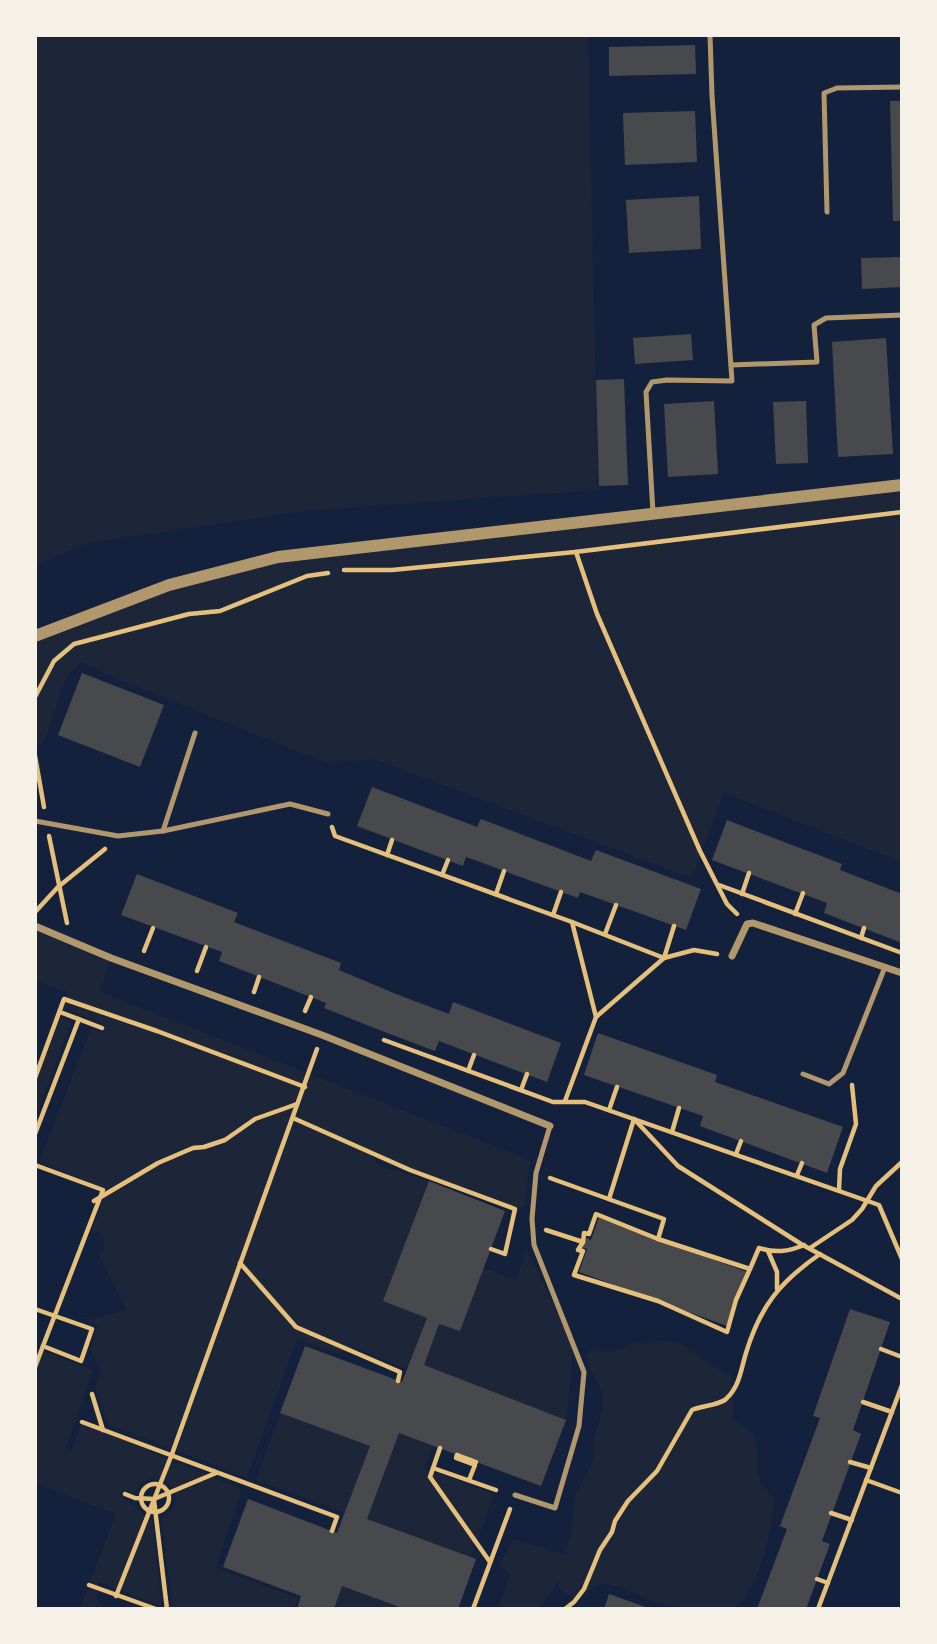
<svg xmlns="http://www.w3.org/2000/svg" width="937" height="1644" viewBox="0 0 937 1644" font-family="'Open Sans',sans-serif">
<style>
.green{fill:#1d2539}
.building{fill:#48494c}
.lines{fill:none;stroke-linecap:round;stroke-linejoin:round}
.path{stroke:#e5c07b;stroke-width:4.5}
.service{stroke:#b1986c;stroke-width:5}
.minor{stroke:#b1986c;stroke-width:7}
.tertiary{stroke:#b1986c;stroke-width:12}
</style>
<rect width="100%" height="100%" fill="#14213d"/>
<g class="green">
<path d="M 35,35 L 588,35 L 598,490 L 305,511 L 88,543 L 35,566 Z"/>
<path d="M 902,487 L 902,862 L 724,793 L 692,878 L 374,759 L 327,763 L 113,677 L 82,662 L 67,675 L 44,742 L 35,746 L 35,636 L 245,564 Z"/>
<path d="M 35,925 L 111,958 L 100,992 L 530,1160 L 525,1206 L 515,1209 L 371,1153 L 379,1166 L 429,1181 L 384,1301 L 427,1318 L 407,1369 L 353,1347 L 339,1354 L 297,1339 L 247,1478 L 108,1424 L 95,1387 L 101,1372 L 90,1349 L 98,1325 L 77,1316 L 93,1319 L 126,1310 L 99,1255 L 104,1249 L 104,1240 L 99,1232 L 91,1233 L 107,1189 L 39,1162 L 91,1029 L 102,1033 L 105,1024 L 63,1008 L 67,992 L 39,982 L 35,992 Z"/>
<path d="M 59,1017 L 71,1022 L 35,1120 L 35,1082 Z"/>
<path d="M 526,1249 L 572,1341 L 571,1379 L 566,1420 L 424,1365 L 439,1324 L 460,1331 L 483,1268 L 517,1280 Z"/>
<path d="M 664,1340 L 682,1344 L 708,1363 L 730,1375 L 734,1420 C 740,1425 748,1428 752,1433 C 760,1442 754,1468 761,1482 C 763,1489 771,1494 775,1499 C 769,1536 762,1581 735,1609 C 709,1609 684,1610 659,1603 C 642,1598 626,1587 608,1584 C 584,1580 587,1616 559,1587 L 559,1581 L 538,1609 L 497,1609 L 510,1576 L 499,1564 L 514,1539 L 565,1555 L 571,1533 L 575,1496 L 594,1459 L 594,1438 L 603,1408 L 603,1393 L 588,1365 L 586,1356 L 590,1351 L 597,1349 L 613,1352 L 631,1344 Z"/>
<path d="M 43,1351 L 93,1370 L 65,1450 L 71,1452 L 82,1422 L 149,1447 L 148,1451 L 242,1489 L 216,1568 L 298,1598 L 293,1609 L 173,1608 L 161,1519 C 196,1502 157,1454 134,1493 L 127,1490 L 123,1499 C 135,1504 140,1514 152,1520 L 162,1607 L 99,1582 C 95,1593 96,1602 106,1609 L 80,1609 L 116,1514 L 35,1483 L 35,1372 Z"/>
<path d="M 280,1413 L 370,1446 L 345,1513 L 256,1480 Z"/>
<path d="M 399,1433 L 433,1445 L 424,1468 L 494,1494 L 471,1557 L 367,1519 Z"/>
<path d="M 342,1586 L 404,1609 L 334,1609 Z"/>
</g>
<g class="building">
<path d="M 695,45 L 696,74 L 609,76 L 609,47 Z"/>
<path d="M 890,101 L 902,101 L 902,221 L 893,221 Z"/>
<path d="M 695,111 L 697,162 L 625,165 L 623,113 Z"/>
<path d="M 699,196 L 701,249 L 629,253 L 626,200 Z"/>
<path d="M 902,257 L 902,287 L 862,289 L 861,258 Z"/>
<path d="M 691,334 L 693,360 L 635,364 L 633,338 Z"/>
<path d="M 886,338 L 893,454 L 838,457 L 832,342 Z"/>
<path d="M 624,379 L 628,485 L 599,486 L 596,380 Z"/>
<path d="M 714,401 L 718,474 L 668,477 L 664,404 Z"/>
<path d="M 806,401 L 808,463 L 776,464 L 773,402 Z"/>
<path d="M 82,673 L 164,705 L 140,767 L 58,735 Z"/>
<path d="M 372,787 L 477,827 L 481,819 L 591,861 L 596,850 L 701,889 L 686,930 L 580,892 L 578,898 L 466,857 L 463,866 L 357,826 Z"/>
<path d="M 727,820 L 842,864 L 840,870 L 902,894 L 902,943 L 824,913 L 827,903 L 712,860 Z"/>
<path d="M 137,874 L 238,913 L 234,922 L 341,963 L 339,970 L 396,994 L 449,1014 L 453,1002 L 561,1043 L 547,1082 L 439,1041 L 435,1051 L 382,1031 L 324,1008 L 326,1003 L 219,961 L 222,952 L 121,915 Z"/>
<path d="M 598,1033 L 717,1075 L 715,1082 L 843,1127 L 827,1173 L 700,1126 L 703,1116 L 584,1075 Z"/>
<path d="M 429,1181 L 505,1211 L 460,1331 L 439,1324 L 424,1365 L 566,1420 L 541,1486 L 399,1433 L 367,1519 L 476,1559 L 458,1609 L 405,1609 L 342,1586 L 334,1609 L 297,1609 L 301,1596 L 223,1567 L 248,1499 L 337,1533 L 370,1446 L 280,1413 L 305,1346 L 402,1382 L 427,1318 L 383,1301 Z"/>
<path d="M 599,1217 L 747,1272 L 727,1326 L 579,1272 L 587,1249 L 581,1247 L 585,1237 L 591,1240 Z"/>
<path d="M 850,1309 L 890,1322 L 853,1430 L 861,1434 L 822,1541 L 830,1544 L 806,1609 L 757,1609 L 787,1529 L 780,1526 L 820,1418 L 813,1416 Z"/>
<path d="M 609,1594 L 651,1609 L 604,1609 Z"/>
</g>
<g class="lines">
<g class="path">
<path d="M 576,552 L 597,614 L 700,851 L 727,904 L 737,914"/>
<path d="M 344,570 L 392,570 L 575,552 L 902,512"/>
<path d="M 35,697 L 54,661 L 74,644 L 189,614 L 220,611 L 307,576 L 328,573"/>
<path d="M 35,756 L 44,807"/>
<path d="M 332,827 L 335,836 L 572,922 L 664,958 L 694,950 L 717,954"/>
<path d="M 49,836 L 67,923"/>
<path d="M 387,855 L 392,840"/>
<path d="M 442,875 L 448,860"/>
<path d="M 719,885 L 902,953"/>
<path d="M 496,894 L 504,871"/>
<path d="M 742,894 L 749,873"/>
<path d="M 36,911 L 58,887 L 105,849"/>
<path d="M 795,914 L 803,893"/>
<path d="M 553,915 L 561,892"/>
<path d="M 572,922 L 596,1017"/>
<path d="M 605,934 L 616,905"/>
<path d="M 861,938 L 864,928"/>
<path d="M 144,951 L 153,928"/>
<path d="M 197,971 L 206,947"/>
<path d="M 254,992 L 259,977"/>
<path d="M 305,1011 L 311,997"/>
<path d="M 60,1012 L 102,1028"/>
<path d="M 384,1040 L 553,1102 L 585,1102 L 879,1205 L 902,1259"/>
<path d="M 468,1071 L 474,1055"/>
<path d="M 35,1078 L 64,999 L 157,1031 L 305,1087"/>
<path d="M 521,1090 L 527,1074"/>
<path d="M 565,1101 L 596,1017 L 664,958 L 674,926"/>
<path d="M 609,1110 L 617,1087"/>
<path d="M 293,1118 L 410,1170 L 515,1209 L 505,1254 L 491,1249"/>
<path d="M 635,1120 L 678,1166 L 801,1244 L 902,1299"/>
<path d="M 672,1132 L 679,1108"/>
<path d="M 35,1134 L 79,1019"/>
<path d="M 736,1154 L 741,1141"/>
<path d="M 35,1165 L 103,1190 L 43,1346 L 81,1361 L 92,1329 L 35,1309"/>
<path d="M 797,1175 L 802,1163"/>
<path d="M 550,1178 L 664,1219 L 658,1239"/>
<path d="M 839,1190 L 840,1169 L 856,1124 L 852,1085"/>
<path d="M 609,1199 L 634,1119"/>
<path d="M 94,1201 L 158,1163 L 193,1148 L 204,1147 L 225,1140 L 255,1119 L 297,1104"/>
<path d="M 546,1230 L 583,1242"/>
<path d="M 810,1248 L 852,1220 L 862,1209 L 876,1186 L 902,1162"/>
<path d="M 768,1251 L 777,1272 L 777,1289"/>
<path d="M 240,1263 L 296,1327 L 400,1372 L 398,1381"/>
<path d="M 750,1269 L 736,1300 L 727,1332 L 658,1301 L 574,1275 L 583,1251 L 578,1250 L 583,1242 L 584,1233 L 589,1234 L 596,1214 L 658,1239 L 750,1269 L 759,1248 C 775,1253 788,1252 804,1245"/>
<path d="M 881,1349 L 902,1357"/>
<path d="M 35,1367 L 43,1346"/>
<path d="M 92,1394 L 103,1430"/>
<path d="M 863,1402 L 892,1412"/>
<path d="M 82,1422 L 337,1517 L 332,1531"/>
<path d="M 440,1448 L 430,1477 L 490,1562"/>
<path d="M 457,1455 L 456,1458 L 475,1465 L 469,1480"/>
<path d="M 457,1455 L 476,1462"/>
<path d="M 850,1462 L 871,1468"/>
<path d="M 433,1468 L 496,1490"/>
<path d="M 866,1480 L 902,1493"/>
<circle cx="155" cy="1498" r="14"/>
<path d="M 125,1494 L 135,1498 L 154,1499 L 216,1473"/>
<path d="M 154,1500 L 167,1609"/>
<path d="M 831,1513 L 852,1520"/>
<path d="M 817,1579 L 828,1583"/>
<path d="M 89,1585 L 156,1609"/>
<path d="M 116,1596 L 172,1454 L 317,1049"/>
<path d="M 473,1609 L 510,1509"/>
<path d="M 565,1609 L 574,1602 L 584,1589 L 600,1550 L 612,1532 L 615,1521 L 628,1501 L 657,1471 L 692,1410 C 701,1406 721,1405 727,1398 C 740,1385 741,1369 746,1353 C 760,1306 781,1281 820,1254"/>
<path d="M 818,1609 L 902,1385"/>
</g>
<g class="service">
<path d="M 827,212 L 824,93 L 837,88 L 902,87"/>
<path d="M 731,365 L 817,362 L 814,325 L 826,318 L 902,315"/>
<path d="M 653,513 L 646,392 L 652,382 L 667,380 L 732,381 L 712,96 L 710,35"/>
<path d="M 35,821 L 118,836 L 163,831 L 290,804 L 328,814"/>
<path d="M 163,831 L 195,733"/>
<path d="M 803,1074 L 829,1084 L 843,1073 L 885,967"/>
<path d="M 515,1495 L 555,1508 L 579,1426 L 584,1372 L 534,1245 L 532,1219 L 536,1173 L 550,1126"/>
</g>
<g class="minor">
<path d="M 35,926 L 111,958 L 322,1035 L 550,1126"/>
<path d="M 732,956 L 747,924 L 753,923 L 902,973"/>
</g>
<path class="tertiary" d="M 35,636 L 169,585 L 278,557 L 902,485"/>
</g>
<rect width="937" height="1644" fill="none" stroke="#f6f1e7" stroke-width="74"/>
</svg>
